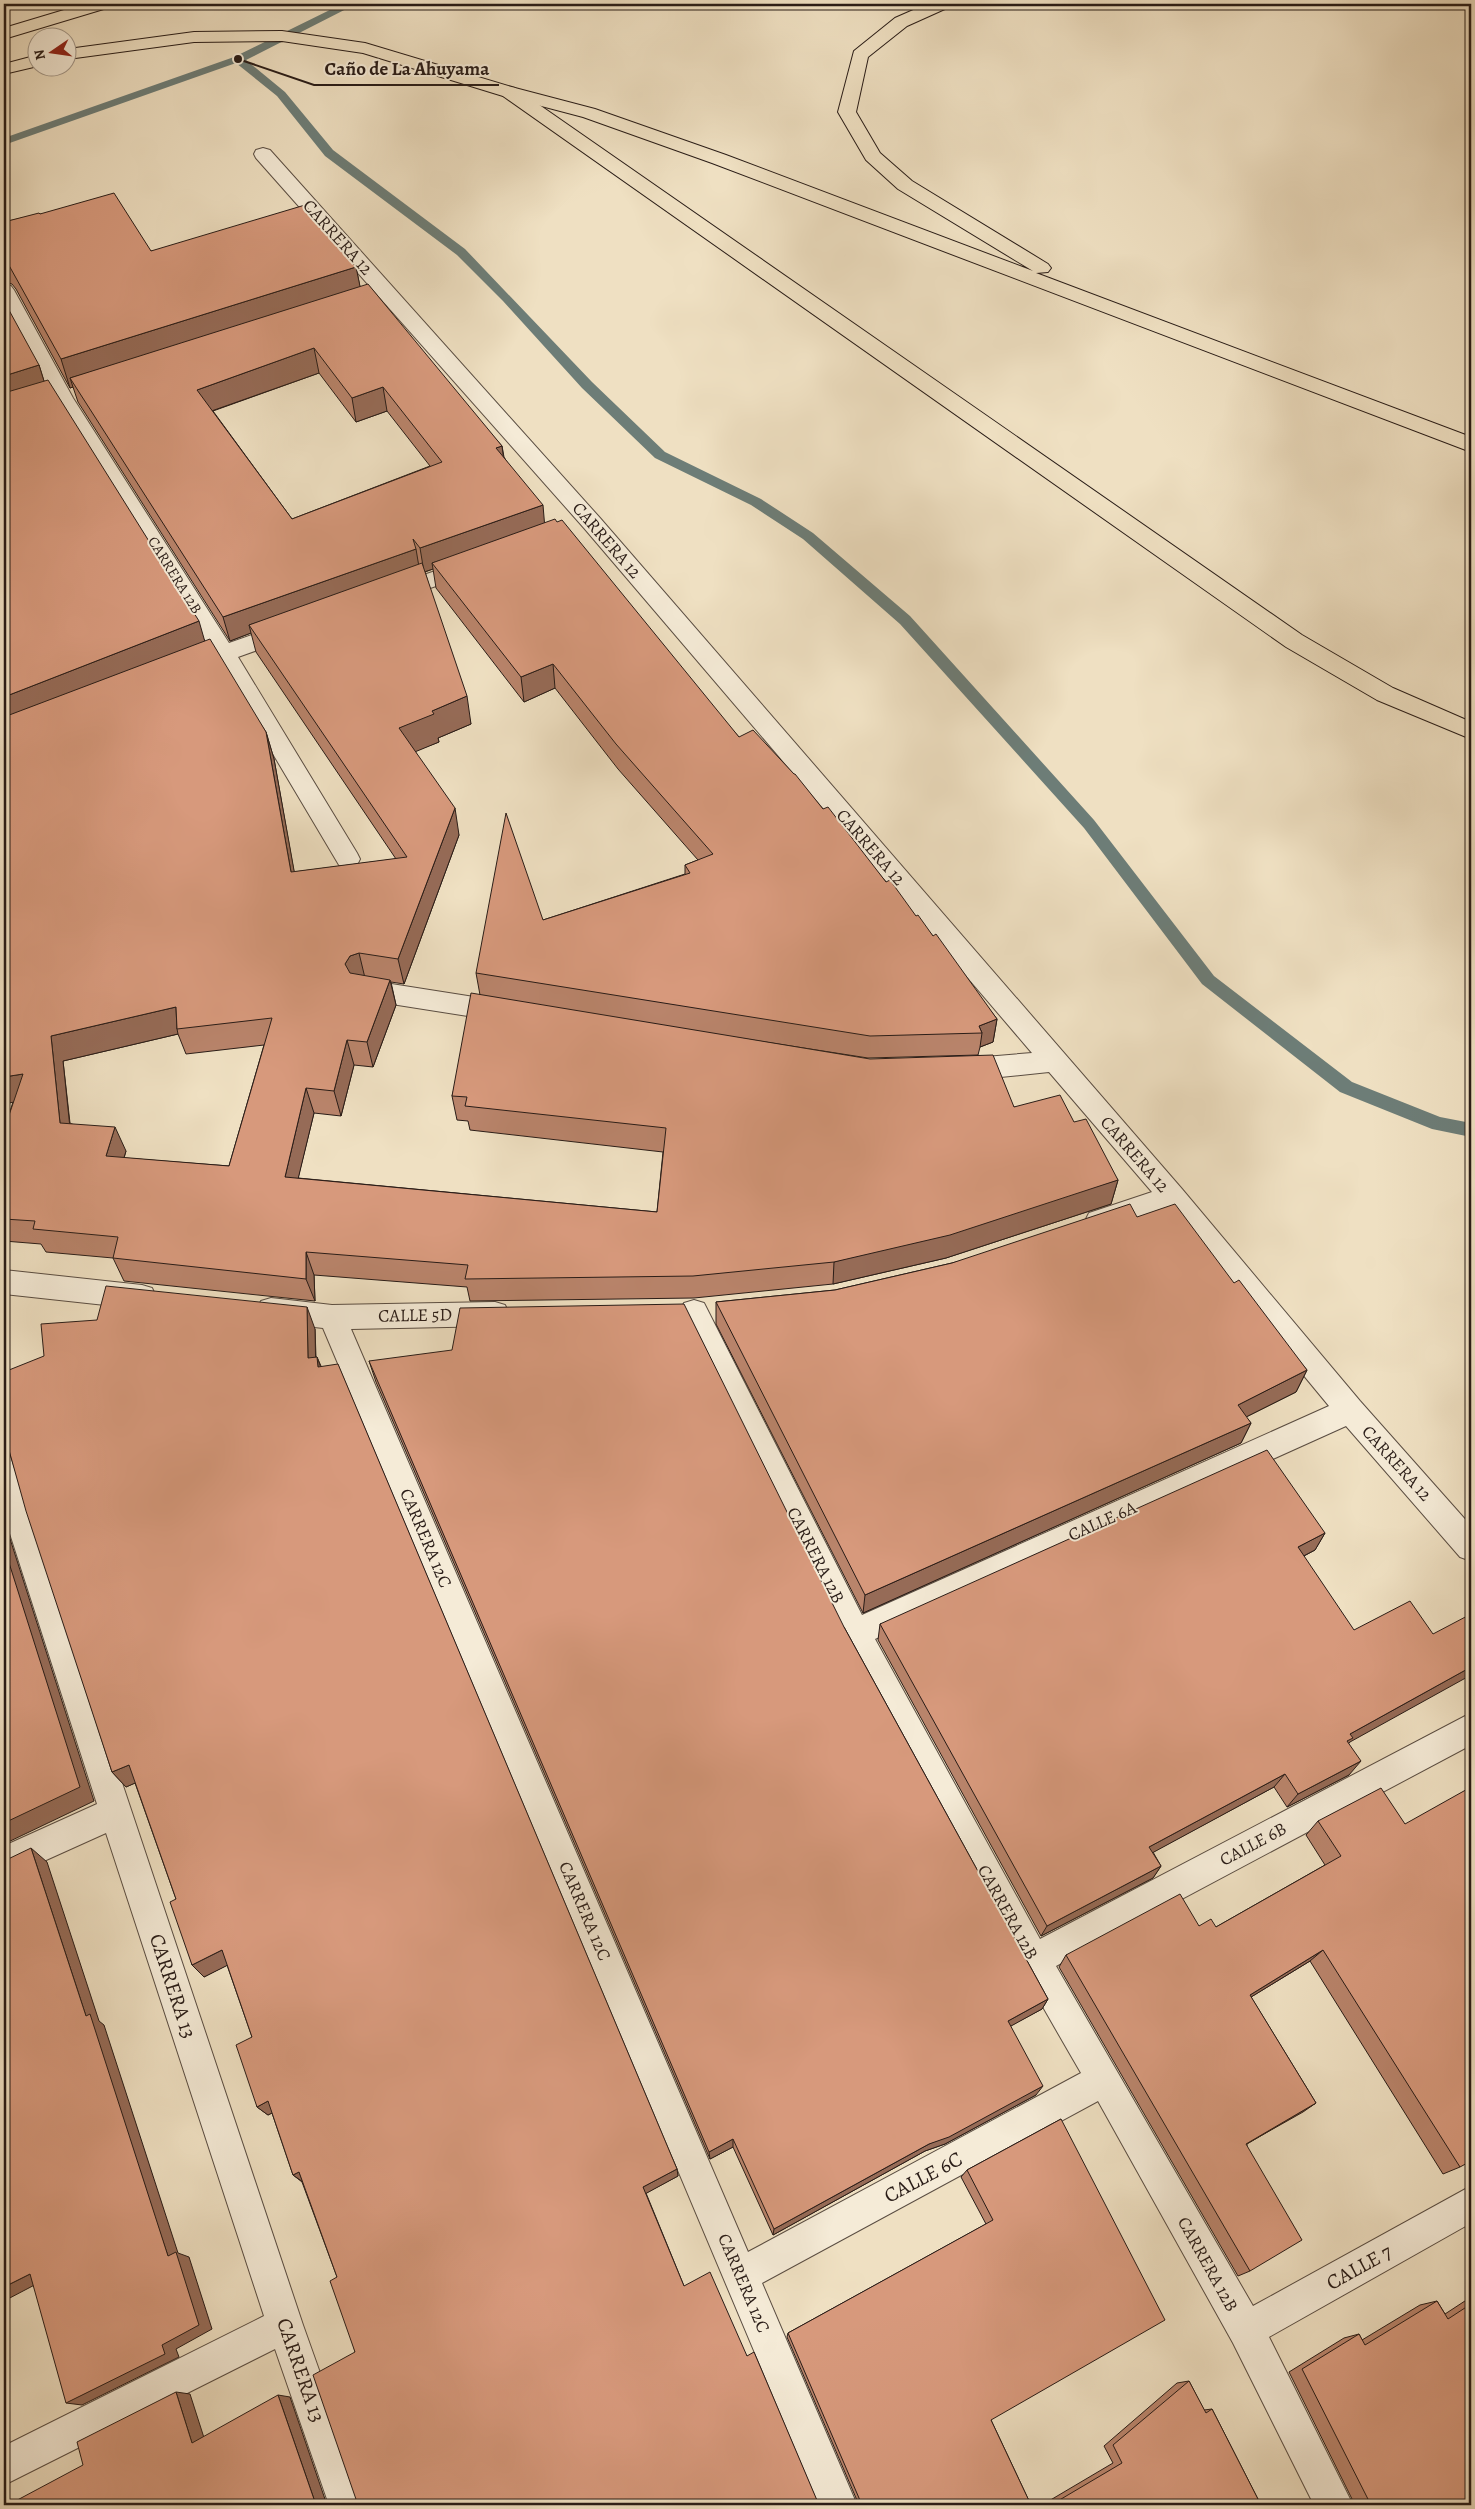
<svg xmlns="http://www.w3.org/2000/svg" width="1475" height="2509" viewBox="0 0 1475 2509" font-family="Alegreya,serif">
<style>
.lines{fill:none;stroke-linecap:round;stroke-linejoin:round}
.stream{fill:#6d7d77;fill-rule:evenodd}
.street-casing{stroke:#5a4d42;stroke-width:2}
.primary-casing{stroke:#291c17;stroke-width:2}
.highway-casing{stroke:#291c17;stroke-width:2}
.street{fill:#f5ebd7;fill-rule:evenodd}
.primary{fill:#efe0c2;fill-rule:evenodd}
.highway{fill:#efe0c2;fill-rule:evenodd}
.wall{fill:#b9846b;stroke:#291c17;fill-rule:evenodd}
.shaded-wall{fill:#966b57;stroke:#291c17}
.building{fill:#d7997c;stroke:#291c17;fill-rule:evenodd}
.labels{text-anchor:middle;stroke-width:4;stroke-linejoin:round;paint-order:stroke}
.far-street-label{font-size:15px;fill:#291c17;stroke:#f5ebd7}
.street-label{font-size:18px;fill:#291c17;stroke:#f5ebd7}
.near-street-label{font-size:21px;fill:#291c17;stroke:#f5ebd7}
.leader{fill:none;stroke:#291c17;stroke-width:2}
.callout-dot{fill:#291c17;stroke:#f5ebd7;stroke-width:2}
.callout-label{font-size:19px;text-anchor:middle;font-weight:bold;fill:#291c17;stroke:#f5ebd7;stroke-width:4;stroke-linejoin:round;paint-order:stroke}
</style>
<rect width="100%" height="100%" fill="#efe0c2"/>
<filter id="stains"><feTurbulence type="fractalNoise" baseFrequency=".004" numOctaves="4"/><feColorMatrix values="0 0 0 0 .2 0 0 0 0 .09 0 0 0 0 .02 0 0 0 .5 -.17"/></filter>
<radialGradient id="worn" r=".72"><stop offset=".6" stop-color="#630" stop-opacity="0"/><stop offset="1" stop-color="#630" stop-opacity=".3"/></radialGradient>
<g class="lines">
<path class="stream" d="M 342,4 L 356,4 L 246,60 L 285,92 L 333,150 L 465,249 L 592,382 L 665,452 L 761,499 L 813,533 L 910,616 L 1094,820 L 1214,976 L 1352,1082 L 1440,1117 L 1471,1123 L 1471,1137 L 1432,1129 L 1340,1092 L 1202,984 L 1084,828 L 900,624 L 803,539 L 751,505 L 655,458 L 582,388 L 503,301 L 457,255 L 325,156 L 277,96 L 236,63 L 4,145 L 4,138 L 234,57 Z"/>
<g class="street-casing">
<g id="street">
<path d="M 263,148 L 270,150 L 600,518 L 1182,1189 L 1360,1401 L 1471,1526 L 1471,1561 L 1460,1557 L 1346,1426 L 875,1639 L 1040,1939 L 1471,1713 L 1471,1745 L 1056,1966 L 1253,2306 L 1471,2186 L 1471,2223 L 1269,2337 L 1353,2505 L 1314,2505 L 1233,2343 L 1098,2101 L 762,2283 L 857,2505 L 819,2505 L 323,1328 L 271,1322 L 261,1319 L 257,1310 L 261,1301 L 271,1298 L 332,1305 L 495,1302 L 505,1305 L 509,1314 L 505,1323 L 495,1326 L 351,1329 L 748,2252 L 1081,2073 C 937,1825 803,1571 680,1312 L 684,1303 L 694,1300 L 704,1303 L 862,1615 L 1329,1406 L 1167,1210 L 1099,1233 L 1089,1229 L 1085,1221 L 1089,1213 L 1152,1192 L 1049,1072 L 961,1081 L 952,1077 L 948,1070 L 952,1063 L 961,1059 L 1032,1053 L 584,528 L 256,158 L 254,154 L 256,150 Z"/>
<path d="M 4,284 L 11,286 L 14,290 L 73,398 L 229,643 L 289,622 L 297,624 L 300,630 L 297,636 L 238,657 L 357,853 L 360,859 L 357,865 L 348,868 L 339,865 L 219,663 L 207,667 L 199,665 L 196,659 L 199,653 L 210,649 L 53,398 L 4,308 Z"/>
<path d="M 471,559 L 479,561 L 482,566 L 479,571 L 393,601 L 385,598 L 382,593 L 385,588 Z"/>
<path d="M 366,980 L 506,1002 L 515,1005 L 519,1012 L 515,1019 L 506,1022 L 366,1000 L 357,997 L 353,990 L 357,983 Z"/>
<path d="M 4,1270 L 142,1285 L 152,1288 L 156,1297 L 152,1306 L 142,1309 L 4,1294 Z"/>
<path d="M 4,1451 L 14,1455 L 19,1464 L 38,1531 L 303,2325 L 367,2505 L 329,2505 L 275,2349 L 4,2485 L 4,2446 L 264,2316 L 106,1833 L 4,1879 L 4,1846 L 97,1804 L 4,1515 Z"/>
</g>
</g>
<g class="primary-casing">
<g id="primary">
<path d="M 84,4 L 110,4 L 107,8 L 4,39 L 4,28 Z"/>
<path d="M 927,4 L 950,4 L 947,8 L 907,26 L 868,57 L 856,112 L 880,153 L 912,181 L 1048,264 L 1051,268 L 1048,272 L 1036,273 L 1471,437 L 1471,452 L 712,163 L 583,117 L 503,96 L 363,53 L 282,41 L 194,42 L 68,59 L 68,49 L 194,32 L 282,31 L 365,43 L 515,88 L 595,109 L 726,155 L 1033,271 L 898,189 L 866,160 L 838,112 L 854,51 L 895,18 Z"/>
<path d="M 38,55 L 38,66 L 4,74 L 4,64 Z"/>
</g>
</g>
<g class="highway-casing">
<path id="highway" d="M 509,87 L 515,88 L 1302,635 L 1393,688 L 1471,722 L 1471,739 L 1377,700 L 1286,647 L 503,96 L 500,92 L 503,88 Z"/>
</g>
<use href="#street" class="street"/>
<use href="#primary" class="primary"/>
<use href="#highway" class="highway"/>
</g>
<g class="wall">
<path d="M 40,214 L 151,251 L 356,267 L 360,287 L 502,446 L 504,457 L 544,523 L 739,737 L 823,809 L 933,936 L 997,1019 L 993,1042 L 980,1047 L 978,1055 L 868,1058 L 733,1037 L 1074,1122 L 1118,1180 L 1111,1204 L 946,1258 L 833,1284 L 694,1298 L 470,1301 L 467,1287 L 314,1275 L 315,1301 L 124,1281 L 113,1258 L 46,1252 L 41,1244 L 4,1241 L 4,1130 L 13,1102 L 4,1104 L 39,365 L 44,381 L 205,641 L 266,732 L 274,759 L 294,872 L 396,859 L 256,652 L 251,633 L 230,641 L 78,402 L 73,387 L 70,388 L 16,289 L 12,284 L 5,282 L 4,283 L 4,222 ZM 319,373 L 356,422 L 387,411 L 430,466 L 292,519 L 213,411 ZM 433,569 L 436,588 L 524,702 L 555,688 L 618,769 L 698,860 L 685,865 L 685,874 L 543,920 L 476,973 L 480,995 L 452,1096 L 457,1120 L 468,1121 L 470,1130 L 663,1152 L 657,1212 L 298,1178 L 314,1113 L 341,1116 L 354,1065 L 373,1067 L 396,1005 L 391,982 L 404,984 L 459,835 L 415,751 L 439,742 L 438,738 L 471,724 L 425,572 ZM 178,1034 L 186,1054 L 264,1045 L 229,1166 L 124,1158 L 126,1151 L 70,1123 L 63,1061 Z"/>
<path d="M 1137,1217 L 1234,1283 L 1307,1370 L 1296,1392 L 1246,1417 L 1251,1423 L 1241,1443 L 863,1613 L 716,1324 L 716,1302 L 835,1290 L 952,1263 Z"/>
<path d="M 315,1329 L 316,1357 L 317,1357 L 677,2169 L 678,2176 L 646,2193 L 684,2286 L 747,2356 L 355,2352 L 337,2277 L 302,2182 L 293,2175 L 272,2113 L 268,2115 L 257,2107 L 252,2037 L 227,1965 L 204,1977 L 192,1965 L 176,1899 L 135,1783 L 126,1787 L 112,1772 L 9,1451 L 4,1450 L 4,1372 Z"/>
<path d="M 369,1361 L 844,1627 L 1048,1999 L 1042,2009 L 1010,2026 L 1036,2095 L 945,2144 L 925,2151 L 773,2235 L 733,2147 L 710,2159 L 376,1382 Z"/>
<path d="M 1325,1533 L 1315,1550 L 1304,1556 L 1350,1742 L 1348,1743 L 1349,1775 L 1287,1807 L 1274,1787 L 1153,1852 L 1161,1866 L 1153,1878 L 1041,1936 L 878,1640 L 880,1624 Z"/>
<path d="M 1318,1821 L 1405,1824 L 1460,2167 L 1443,2174 L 1310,1961 L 1251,1997 L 1316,2103 L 1247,2144 L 1250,2271 L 1238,2276 L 1059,1967 L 1066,1955 L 1199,1926 L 1216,1927 L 1325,1865 L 1306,1835 Z"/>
<path d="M 1061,2119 L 991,2420 L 1031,2505 L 859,2505 L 787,2337 L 788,2333 L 986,2224 L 961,2177 L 967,2170 Z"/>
<path d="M 1471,2297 L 1471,2505 L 1355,2505 L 1289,2372 L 1344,2338 L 1359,2334 L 1362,2340 L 1420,2305 L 1437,2301 L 1445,2314 Z"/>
<path d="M 1189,2381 L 1204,2410 L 1212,2409 L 1261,2505 L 1042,2505 L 1113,2463 L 1104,2446 L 1177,2383 Z"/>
</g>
<g class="shaded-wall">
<path d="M 356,267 L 362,296 L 70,378 L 73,387 L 70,388 L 61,359 Z"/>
<path d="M 314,348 L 319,373 L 203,414 L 197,390 Z"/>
<path d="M 39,365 L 48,394 L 4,408 L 4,376 Z"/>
<path d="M 383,387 L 387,411 L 356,422 L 352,398 Z"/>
<path d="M 502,446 L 505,470 L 496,448 Z"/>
<path d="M 543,505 L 545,529 L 432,563 L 433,569 L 424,572 L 420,548 Z"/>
<path d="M 416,549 L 420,573 L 249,625 L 251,633 L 230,641 L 223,617 Z"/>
<path d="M 199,621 L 207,649 L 4,729 L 4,697 Z"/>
<path d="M 553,664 L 555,688 L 524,702 L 521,677 Z"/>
<path d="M 467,696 L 471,724 L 438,738 L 439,742 L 405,756 L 399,728 L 432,711 Z"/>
<path d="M 266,732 L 274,759 L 299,898 L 291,872 Z"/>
<path d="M 455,808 L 459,835 L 404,984 L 398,959 Z"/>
<path d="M 359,953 L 365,978 L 351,989 L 345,964 L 350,956 Z"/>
<path d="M 390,980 L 396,1005 L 373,1067 L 367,1042 Z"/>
<path d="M 176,1007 L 177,1029 L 178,1034 L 63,1061 L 72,1147 L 60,1123 L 51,1036 Z"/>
<path d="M 997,1019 L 993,1042 L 980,1047 L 982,1033 L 979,1026 Z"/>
<path d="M 347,1040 L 354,1065 L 341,1116 L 334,1091 Z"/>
<path d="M 23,1074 L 35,1098 L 4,1104 L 4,1077 Z"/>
<path d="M 306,1088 L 314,1113 L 293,1200 L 285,1177 Z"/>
<path d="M 115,1127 L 126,1151 L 117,1180 L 106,1156 Z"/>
<path d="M 1118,1180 L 1111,1204 L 946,1258 L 833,1284 L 834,1262 Z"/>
<path d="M 306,1252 L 314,1275 L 315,1301 L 306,1279 Z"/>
<path d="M 307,1307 L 315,1329 L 316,1380 L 308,1358 Z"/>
<path d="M 317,1357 L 325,1379 L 318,1367 Z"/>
<path d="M 1307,1370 L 1296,1392 L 1228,1426 L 1238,1405 Z"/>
<path d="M 1251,1423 L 1241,1443 L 863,1613 L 865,1595 Z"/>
<path d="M 4,1520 L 94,1801 L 4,1844 Z"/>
<path d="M 1325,1533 L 1315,1550 L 1288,1564 L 1298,1547 Z"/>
<path d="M 1471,1667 L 1471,1675 L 1350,1742 L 1341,1752 L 1350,1734 Z"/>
<path d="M 1361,1761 L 1349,1775 L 1287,1807 L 1298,1794 Z"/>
<path d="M 129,1765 L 142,1780 L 126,1787 L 112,1772 Z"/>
<path d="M 1285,1774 L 1274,1787 L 1141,1859 L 1149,1847 Z"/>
<path d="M 31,1848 L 47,1862 L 99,2021 L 104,2025 L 178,2253 L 189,2257 L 212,2329 L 176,2349 L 179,2357 L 82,2405 L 66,2403 L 168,2256 L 86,2016 Z"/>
<path d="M 1161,1866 L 1153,1878 L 1041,1936 L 1047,1926 Z"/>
<path d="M 222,1950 L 234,1962 L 204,1977 L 192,1965 Z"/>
<path d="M 1323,1950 L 1310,1961 L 1238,2005 L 1250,1995 Z"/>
<path d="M 1048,1999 L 1042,2009 L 1002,2031 L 1008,2021 Z"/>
<path d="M 1043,2086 L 1036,2095 L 945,2144 L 925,2151 L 773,2235 L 774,2229 L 929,2144 Z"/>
<path d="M 268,2101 L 278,2110 L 268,2115 L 257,2107 Z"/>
<path d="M 1316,2103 L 1303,2112 L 1234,2151 L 1246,2144 Z"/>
<path d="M 733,2139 L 733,2147 L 710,2159 L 709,2152 Z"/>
<path d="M 677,2169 L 678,2176 L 645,2194 L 643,2187 Z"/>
<path d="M 299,2172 L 303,2182 L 293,2175 Z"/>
<path d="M 30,2274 L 46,2279 L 4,2301 L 4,2287 Z"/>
<path d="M 176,2392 L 190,2394 L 206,2444 L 192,2443 Z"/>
<path d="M 278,2395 L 290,2397 L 327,2505 L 316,2505 Z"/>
</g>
<g class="building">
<path d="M 114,193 L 151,251 L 305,205 L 356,267 L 61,359 L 6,260 L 4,257 L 4,222 L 39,213 L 40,214 Z"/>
<path d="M 368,284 L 502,446 L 496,448 L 543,505 L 420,548 L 413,539 L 416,549 L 223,617 L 70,378 ZM 314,348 L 352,398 L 383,387 L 442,462 L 292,519 L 197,390 Z"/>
<path d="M 4,301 L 39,365 L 4,376 Z"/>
<path d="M 48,380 L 199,621 L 4,697 L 4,393 Z"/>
<path d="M 555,519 L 557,522 L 562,520 L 739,737 L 753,730 L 794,774 L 795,774 L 823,809 L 828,807 L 886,882 L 890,880 L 916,916 L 918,915 L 933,936 L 936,934 L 997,1019 L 979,1026 L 982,1033 L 870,1036 L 476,973 L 506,813 L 543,920 L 690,873 L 685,865 L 713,854 L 616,744 L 553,664 L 521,677 L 432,563 Z"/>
<path d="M 422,563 L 467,696 L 432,711 L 434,714 L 399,728 L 455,808 L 398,959 L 359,953 L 350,956 L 345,964 L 350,973 L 390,980 L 367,1042 L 347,1040 L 334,1091 L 306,1088 L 285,1177 L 657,1212 L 666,1128 L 465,1106 L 467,1097 L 452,1096 L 471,993 L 870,1059 L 993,1055 L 1014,1107 L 1060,1095 L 1074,1122 L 1086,1119 L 1118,1180 L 950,1235 L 834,1262 L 693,1276 L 465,1279 L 468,1265 L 306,1252 L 306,1279 L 113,1258 L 118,1237 L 33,1229 L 35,1221 L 4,1219 L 4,1130 L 23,1074 L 4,1077 L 4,717 L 210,639 L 266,732 L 291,872 L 407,857 L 249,625 ZM 176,1007 L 177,1029 L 272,1018 L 229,1166 L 106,1156 L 115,1127 L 60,1123 L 51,1036 Z"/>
<path d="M 1130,1204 L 1137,1217 L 1175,1204 L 1234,1283 L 1239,1280 L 1307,1370 L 1238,1405 L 1251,1423 L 865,1595 L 716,1302 L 835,1290 L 952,1263 Z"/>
<path d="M 106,1286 L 307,1307 L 308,1358 L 317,1357 L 318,1367 L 338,1364 L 677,2169 L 643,2187 L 684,2286 L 710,2272 L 747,2356 L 754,2352 L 819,2505 L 358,2505 L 313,2375 L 355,2352 L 330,2281 L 337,2277 L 299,2172 L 293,2175 L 268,2101 L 257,2107 L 236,2045 L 252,2037 L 222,1950 L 192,1965 L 170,1902 L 176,1899 L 129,1765 L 112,1772 L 26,1511 L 7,1443 L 4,1439 L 4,1372 L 44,1356 L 41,1324 L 97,1320 Z"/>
<path d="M 684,1304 L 844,1627 L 1048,1999 L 1008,2021 L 1043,2086 L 949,2137 L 929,2144 L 774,2229 L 733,2139 L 709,2152 L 369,1361 L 452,1350 L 460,1308 Z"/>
<path d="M 1267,1450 L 1325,1533 L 1298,1547 L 1354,1630 L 1410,1601 L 1433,1634 L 1471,1614 L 1471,1667 L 1350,1734 L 1353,1738 L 1347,1741 L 1361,1761 L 1298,1794 L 1285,1774 L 1149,1847 L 1161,1866 L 1047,1926 L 880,1624 Z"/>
<path d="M 4,1547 L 80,1787 L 4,1823 Z"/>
<path d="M 1471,1787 L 1471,2161 L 1460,2167 L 1323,1950 L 1250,1995 L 1316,2103 L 1246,2144 L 1302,2240 L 1250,2271 L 1066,1955 L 1180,1894 L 1199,1926 L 1211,1919 L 1216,1927 L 1341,1856 L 1318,1821 L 1381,1788 L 1405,1824 Z"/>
<path d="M 31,1848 L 86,2016 L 90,2014 L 168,2256 L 176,2252 L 199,2325 L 162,2345 L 165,2354 L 66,2403 L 30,2274 L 4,2287 L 4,1861 Z"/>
<path d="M 1061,2119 L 1165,2320 L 991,2420 L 1031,2505 L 862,2505 L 788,2333 L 993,2220 L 967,2170 Z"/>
<path d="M 1437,2301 L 1448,2319 L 1471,2304 L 1471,2505 L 1371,2505 L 1302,2369 L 1359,2334 L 1365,2345 Z"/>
<path d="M 1189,2381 L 1206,2413 L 1212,2409 L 1261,2505 L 1051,2505 L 1122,2463 L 1113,2445 Z"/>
<path d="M 176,2392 L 192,2443 L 278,2395 L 316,2505 L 8,2505 L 83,2465 L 77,2442 Z"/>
</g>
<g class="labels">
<g class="far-street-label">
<text transform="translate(175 575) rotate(58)" y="5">CARRERA 12B</text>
</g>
<g class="street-label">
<text transform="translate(338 237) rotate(48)" y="6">CARRERA 12</text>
<text transform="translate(607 540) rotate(49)" y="6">CARRERA 12</text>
<text transform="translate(871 847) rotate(49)" y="6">CARRERA 12</text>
<text transform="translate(1135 1154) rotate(49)" y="6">CARRERA 12</text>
<text transform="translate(415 1315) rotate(-1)" y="6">CALLE 5D</text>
<text transform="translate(1397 1463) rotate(48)" y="6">CARRERA 12</text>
<text transform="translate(1102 1521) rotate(-24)" y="6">CALLE 6A</text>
<text transform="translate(426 1538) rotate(67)" y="6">CARRERA 12C</text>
<text transform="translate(816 1555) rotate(63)" y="6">CARRERA 12B</text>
<text transform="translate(1253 1844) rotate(-28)" y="6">CALLE 6B</text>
<text transform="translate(585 1911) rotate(67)" y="6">CARRERA 12C</text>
<text transform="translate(1008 1912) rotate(61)" y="6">CARRERA 12B</text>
<text transform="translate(1208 2264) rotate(61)" y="6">CARRERA 12B</text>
<text transform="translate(744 2283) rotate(67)" y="6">CARRERA 12C</text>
</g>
<g class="near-street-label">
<text transform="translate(173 1986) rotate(72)" y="7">CARRERA 13</text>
<text transform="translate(923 2177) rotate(-28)" y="7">CALLE 6C</text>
<text transform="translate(1359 2267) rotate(-29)" y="7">CALLE 7</text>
<text transform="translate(301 2370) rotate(71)" y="7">CARRERA 13</text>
</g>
</g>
<path class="leader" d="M238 59L314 85H499"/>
<circle class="callout-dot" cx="238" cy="59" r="5"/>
<g class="callout-label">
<text x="407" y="75">Caño de La Ahuyama</text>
</g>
<rect width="1475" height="2509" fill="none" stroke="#efe0c2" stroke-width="20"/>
<rect x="5" y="5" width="1465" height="2499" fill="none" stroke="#291c17" stroke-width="2.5"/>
<rect x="10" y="10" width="1455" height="2489" fill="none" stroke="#291c17"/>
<g transform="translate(52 52) rotate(257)"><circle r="24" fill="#f5ebd7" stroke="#a3988a"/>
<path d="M0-4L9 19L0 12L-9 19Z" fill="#8f2418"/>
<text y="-8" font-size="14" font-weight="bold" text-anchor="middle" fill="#291c17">N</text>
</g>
<rect width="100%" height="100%" filter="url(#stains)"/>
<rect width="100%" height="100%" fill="url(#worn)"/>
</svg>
